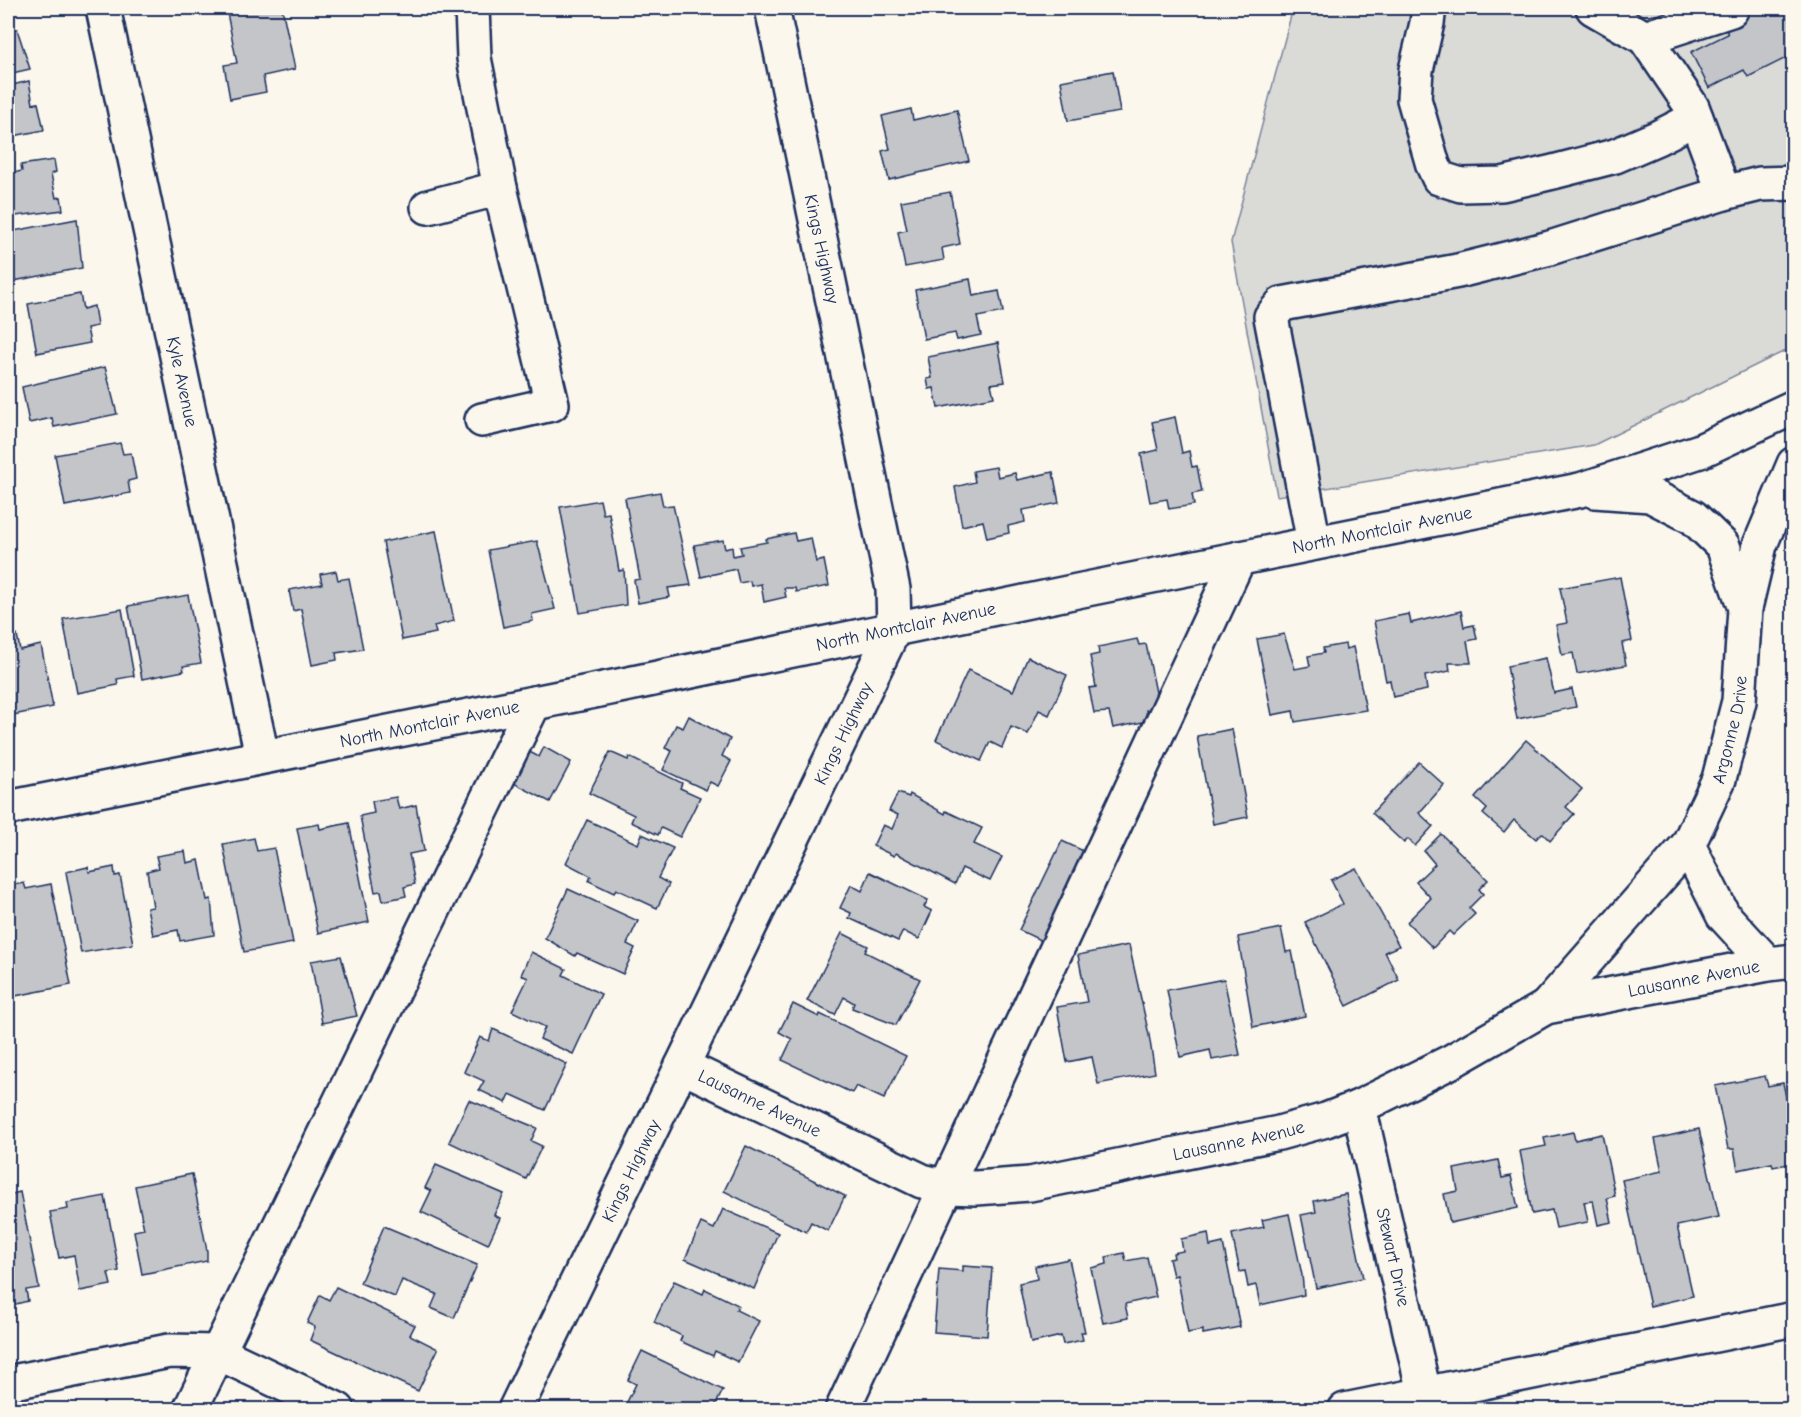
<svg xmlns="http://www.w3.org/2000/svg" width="1801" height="1417" viewBox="0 0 1801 1417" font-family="'Comic Neue',sans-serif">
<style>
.green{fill:#dadad7;stroke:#7a849a;stroke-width:1.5}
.building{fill:#c3c5c9;stroke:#1b2f5e;stroke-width:1.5}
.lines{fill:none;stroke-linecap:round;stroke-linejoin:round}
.minor-casing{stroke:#1b2f5e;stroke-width:38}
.minor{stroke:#fbf7ec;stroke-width:33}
.labels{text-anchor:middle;stroke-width:5;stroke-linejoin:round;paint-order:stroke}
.street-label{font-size:18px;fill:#1b2f5e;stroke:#fbf7ec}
</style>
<rect width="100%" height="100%" fill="#fbf7ec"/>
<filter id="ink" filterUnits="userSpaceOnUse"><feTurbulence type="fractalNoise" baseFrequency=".0167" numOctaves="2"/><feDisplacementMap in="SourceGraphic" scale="12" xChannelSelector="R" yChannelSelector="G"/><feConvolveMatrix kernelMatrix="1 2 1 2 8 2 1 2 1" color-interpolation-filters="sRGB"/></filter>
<g filter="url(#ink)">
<path class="green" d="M 1293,8 L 1793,8 L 1793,347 L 1594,445 L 1277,496 L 1231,242 Z"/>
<g class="building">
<path d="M 226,8 L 282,8 L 295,69 L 263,76 L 266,92 L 230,99 L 224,65 L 237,63 Z"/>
<path d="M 1730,8 L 1794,8 L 1794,54 L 1748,77 L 1744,70 L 1709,88 L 1691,52 L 1728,34 L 1724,25 Z"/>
<path d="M 17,29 L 30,69 L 8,74 L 8,31 Z"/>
<path d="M 1113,71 L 1120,112 L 1068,121 L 1061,81 Z"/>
<path d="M 29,81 L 33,104 L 38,103 L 44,130 L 8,137 L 8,86 Z"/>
<path d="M 911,109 L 913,120 L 957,110 L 969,161 L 889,180 L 882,151 L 890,149 L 882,116 Z"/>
<path d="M 54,160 L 56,172 L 51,174 L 56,198 L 61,197 L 63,210 L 8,217 L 8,174 L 22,171 L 21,165 Z"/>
<path d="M 950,192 L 960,244 L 942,248 L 944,260 L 905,267 L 898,232 L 907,230 L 901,201 Z"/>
<path d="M 77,219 L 82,268 L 8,282 L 8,232 Z"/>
<path d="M 970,279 L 973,296 L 999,291 L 1003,312 L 977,317 L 981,335 L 957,340 L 955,333 L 924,339 L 915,290 Z"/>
<path d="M 80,294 L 83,309 L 94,306 L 97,326 L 87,328 L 90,343 L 37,353 L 28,304 Z"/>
<path d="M 998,343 L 1005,382 L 991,384 L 994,397 L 938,408 L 934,388 L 929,389 L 927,379 L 932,378 L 928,357 Z"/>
<path d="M 105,367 L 117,414 L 54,427 L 52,418 L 29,423 L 22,387 Z"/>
<path d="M 1175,417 L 1182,453 L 1189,451 L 1192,467 L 1197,466 L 1202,492 L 1192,494 L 1194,505 L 1169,509 L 1167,499 L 1150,502 L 1141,454 L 1158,450 L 1152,422 Z"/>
<path d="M 120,443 L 123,454 L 131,453 L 136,479 L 128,481 L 130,493 L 65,506 L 55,455 Z"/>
<path d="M 996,467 L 998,477 L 1015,473 L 1017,480 L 1053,472 L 1059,503 L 1023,510 L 1025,522 L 1008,526 L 1009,533 L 987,538 L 983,521 L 962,526 L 955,487 L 975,482 L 973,471 Z"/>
<path d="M 660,492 L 663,506 L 673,505 L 691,585 L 668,588 L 670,597 L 638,603 L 634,580 L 640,579 L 625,498 Z"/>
<path d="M 600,500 L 603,514 L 609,513 L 619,571 L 624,570 L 626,605 L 580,613 L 560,507 Z"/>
<path d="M 436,531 L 454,621 L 434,626 L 436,633 L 402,640 L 383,542 Z"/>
<path d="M 794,533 L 796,541 L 811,538 L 816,562 L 824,560 L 829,586 L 796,592 L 795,588 L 784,588 L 786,597 L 764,602 L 761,584 L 751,586 L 750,581 L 739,583 L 736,569 L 701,577 L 694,545 L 723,540 L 725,549 L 732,547 L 733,556 L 742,554 L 740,547 L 767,542 L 766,539 Z"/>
<path d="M 537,541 L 555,609 L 532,614 L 533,621 L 503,627 L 488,550 Z"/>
<path d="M 336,571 L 338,580 L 349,578 L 363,649 L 336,653 L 337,660 L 312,665 L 301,609 L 293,611 L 289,590 L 322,584 L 320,574 Z"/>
<path d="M 1620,577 L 1632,641 L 1622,643 L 1626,665 L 1577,674 L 1573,653 L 1562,655 L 1556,625 L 1567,623 L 1560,588 Z"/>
<path d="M 188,595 L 201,663 L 183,666 L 184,671 L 142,679 L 128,606 Z"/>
<path d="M 122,609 L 134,676 L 117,679 L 118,685 L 77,693 L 63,619 Z"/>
<path d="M 1461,611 L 1464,627 L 1474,625 L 1477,639 L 1467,641 L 1471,663 L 1449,663 L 1450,671 L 1425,676 L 1427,690 L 1393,697 L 1390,680 L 1386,681 L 1374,621 L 1409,614 L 1411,623 Z"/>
<path d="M 1284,634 L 1295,669 L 1310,666 L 1308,656 L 1324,653 L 1323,648 L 1345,644 L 1346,649 L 1353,647 L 1366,710 L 1295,722 L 1293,711 L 1272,715 L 1257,639 Z"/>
<path d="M 17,635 L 20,650 L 41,645 L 53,707 L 8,716 L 8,637 Z"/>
<path d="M 1137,639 L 1139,645 L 1146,644 L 1159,707 L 1146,710 L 1148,721 L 1113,728 L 1109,712 L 1094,713 L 1089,688 L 1096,687 L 1090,656 L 1099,654 L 1098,647 Z"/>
<path d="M 1028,657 L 1067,675 L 1049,715 L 1039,710 L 1028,734 L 1011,727 L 1002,748 L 990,742 L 981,761 L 936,740 L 968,670 L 1013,691 Z"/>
<path d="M 1546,658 L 1554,693 L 1572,689 L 1576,707 L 1517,719 L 1507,666 Z"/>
<path d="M 689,716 L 730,739 L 722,756 L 731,761 L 718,786 L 710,782 L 706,790 L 663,770 L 672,751 L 665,748 L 676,725 L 683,728 Z"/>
<path d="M 1232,729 L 1248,817 L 1213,824 L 1197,736 Z"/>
<path d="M 1526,740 L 1582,789 L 1566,807 L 1574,814 L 1550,841 L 1542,833 L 1536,839 L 1514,820 L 1504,832 L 1483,814 L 1487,809 L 1475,798 Z"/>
<path d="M 518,746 L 539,757 L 544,747 L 571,762 L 550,802 L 502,777 Z"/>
<path d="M 610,752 L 628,760 L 629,757 L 682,783 L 680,788 L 700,797 L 680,837 L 661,828 L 658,835 L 631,822 L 634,815 L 589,793 Z"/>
<path d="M 1419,762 L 1444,785 L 1419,813 L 1433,826 L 1415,846 L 1408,839 L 1404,843 L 1372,813 Z"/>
<path d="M 898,793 L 909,797 L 910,794 L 945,814 L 946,811 L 982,828 L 974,844 L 1002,857 L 990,881 L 962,868 L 955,884 L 896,853 L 894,856 L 873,846 L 883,825 L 892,829 L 898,815 L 889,811 Z"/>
<path d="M 396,797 L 399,809 L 416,805 L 424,851 L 409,854 L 415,884 L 404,887 L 406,896 L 383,901 L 381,891 L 375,892 L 360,816 L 374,813 L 372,801 Z"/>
<path d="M 587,820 L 638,844 L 642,834 L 673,848 L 658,878 L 669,884 L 657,908 L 616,889 L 614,893 L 589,881 L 591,876 L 566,863 Z"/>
<path d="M 349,823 L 369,922 L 318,933 L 297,828 L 319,824 L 320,829 Z"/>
<path d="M 1441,834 L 1488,880 L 1479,889 L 1483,894 L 1469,908 L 1475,914 L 1453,935 L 1449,931 L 1433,948 L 1407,922 L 1431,898 L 1416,882 L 1435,864 L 1424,851 Z"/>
<path d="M 254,838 L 257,851 L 274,848 L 293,943 L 244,952 L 223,844 Z"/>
<path d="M 1062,841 L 1090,854 L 1048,944 L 1019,930 Z"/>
<path d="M 185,851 L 187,863 L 199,860 L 207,900 L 211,899 L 214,935 L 180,941 L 178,930 L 153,935 L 147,908 L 153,907 L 147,871 L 159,868 L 156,856 Z"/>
<path d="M 88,867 L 89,872 L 114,867 L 115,876 L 120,875 L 133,944 L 81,953 L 66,872 Z"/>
<path d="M 1356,868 L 1399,946 L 1385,952 L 1399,980 L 1347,1006 L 1305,922 L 1343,904 L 1331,880 Z"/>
<path d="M 870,872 L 928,900 L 924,907 L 932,911 L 919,939 L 903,931 L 898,941 L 849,918 L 851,913 L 840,908 L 851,885 L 862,891 Z"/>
<path d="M 24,883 L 26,889 L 51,884 L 71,985 L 15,996 L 8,954 L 8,886 Z"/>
<path d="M 568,889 L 638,921 L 627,944 L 635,948 L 623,974 L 577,953 L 575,956 L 545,938 Z"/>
<path d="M 1281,928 L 1286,952 L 1292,951 L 1305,1016 L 1253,1027 L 1238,937 Z"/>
<path d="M 842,933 L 868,946 L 865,952 L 920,979 L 896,1025 L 852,1008 L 854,1003 L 844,997 L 835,1015 L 807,1001 Z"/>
<path d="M 1129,945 L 1149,1035 L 1155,1073 L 1098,1084 L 1092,1057 L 1067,1062 L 1057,1007 L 1087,1002 L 1078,955 Z"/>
<path d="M 531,952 L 566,969 L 563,975 L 601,994 L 573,1054 L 540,1039 L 545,1027 L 512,1011 L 528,978 L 521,975 Z"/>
<path d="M 341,956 L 357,1016 L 322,1023 L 311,961 Z"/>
<path d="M 1224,979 L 1240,1055 L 1212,1060 L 1210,1050 L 1180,1057 L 1167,990 Z"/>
<path d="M 793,1004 L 819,1017 L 820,1014 L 906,1056 L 884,1099 L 856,1086 L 852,1093 L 782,1060 L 792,1039 L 779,1032 Z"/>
<path d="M 493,1029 L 567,1064 L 545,1110 L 510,1094 L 506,1103 L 479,1090 L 484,1081 L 464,1072 L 480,1037 L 489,1041 Z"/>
<path d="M 1765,1076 L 1768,1086 L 1783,1083 L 1794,1134 L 1794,1163 L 1773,1167 L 1772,1163 L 1738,1170 L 1734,1149 L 1728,1149 L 1715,1086 Z"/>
<path d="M 469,1100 L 537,1128 L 531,1141 L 542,1146 L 526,1179 L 449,1142 Z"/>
<path d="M 1699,1129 L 1719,1217 L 1677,1226 L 1693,1296 L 1650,1306 L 1622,1180 L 1662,1171 L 1655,1139 Z"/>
<path d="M 1573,1132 L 1575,1140 L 1602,1134 L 1615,1196 L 1607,1198 L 1612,1222 L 1598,1225 L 1593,1201 L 1584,1202 L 1588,1222 L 1556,1228 L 1552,1210 L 1532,1214 L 1520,1151 L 1546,1146 L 1544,1138 Z"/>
<path d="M 746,1146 L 845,1196 L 828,1231 L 811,1222 L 806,1232 L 724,1191 Z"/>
<path d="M 1498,1160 L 1502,1178 L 1511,1176 L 1518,1208 L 1450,1223 L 1444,1194 L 1458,1191 L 1454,1169 Z"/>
<path d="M 436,1165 L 504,1194 L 494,1215 L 500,1218 L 488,1244 L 421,1212 L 431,1191 L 425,1188 Z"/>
<path d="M 192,1174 L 207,1251 L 207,1261 L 142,1274 L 134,1231 L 144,1229 L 135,1186 Z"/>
<path d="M 20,1192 L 39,1288 L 26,1290 L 28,1301 L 8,1306 L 8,1195 Z"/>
<path d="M 1346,1194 L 1363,1278 L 1316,1288 L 1301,1215 L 1316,1212 L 1314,1201 Z"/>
<path d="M 105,1196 L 119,1271 L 108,1273 L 111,1285 L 80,1291 L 74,1255 L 59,1258 L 50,1212 L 68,1209 L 67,1203 Z"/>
<path d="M 723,1209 L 778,1233 L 754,1289 L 685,1259 L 701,1223 L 714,1229 Z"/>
<path d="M 1289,1214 L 1302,1275 L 1304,1295 L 1260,1305 L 1256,1285 L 1248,1287 L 1245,1271 L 1240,1272 L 1232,1234 L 1264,1227 L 1262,1220 Z"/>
<path d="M 384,1226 L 477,1265 L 454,1318 L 431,1308 L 437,1294 L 402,1280 L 395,1297 L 360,1283 Z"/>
<path d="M 1208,1233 L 1210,1246 L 1223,1243 L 1240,1327 L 1203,1334 L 1203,1330 L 1188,1333 L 1177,1275 L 1173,1276 L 1169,1259 L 1174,1258 L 1173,1253 L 1183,1251 L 1181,1239 Z"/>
<path d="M 1124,1253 L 1126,1261 L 1147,1257 L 1156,1297 L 1125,1304 L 1128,1318 L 1103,1323 L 1091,1268 L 1107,1264 L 1106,1257 Z"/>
<path d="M 1069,1259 L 1085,1332 L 1081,1332 L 1083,1340 L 1063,1344 L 1061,1336 L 1031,1343 L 1019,1283 L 1037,1279 L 1035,1266 Z"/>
<path d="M 963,1266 L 992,1268 L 987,1336 L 934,1332 L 939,1269 L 963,1271 Z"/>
<path d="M 674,1281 L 703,1294 L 705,1289 L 738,1305 L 736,1310 L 759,1321 L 738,1362 L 715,1351 L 713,1356 L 680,1341 L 682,1336 L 654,1322 Z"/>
<path d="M 336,1287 L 415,1325 L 410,1335 L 438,1349 L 418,1391 L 310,1340 L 315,1327 L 307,1323 L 320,1295 L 329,1300 Z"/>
<path d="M 642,1351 L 723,1390 L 713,1410 L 632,1410 L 625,1406 L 636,1384 L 628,1380 Z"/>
</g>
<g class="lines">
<g class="minor-casing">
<g id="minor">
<path id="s1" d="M 103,8 L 262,756"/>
<path d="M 472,8 L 474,58 L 500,188 L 552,404 L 482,420"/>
<path d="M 1429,8 L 1427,23 L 1416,70 L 1414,99 L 1433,165 L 1439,178 L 1461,185 L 1502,184 L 1553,172 L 1615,156 L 1657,138 L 1696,118"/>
<path d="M 1593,8 L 1645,38 L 1692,107 L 1724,193"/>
<path d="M 1645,38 L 1731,10"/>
<path d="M 428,207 L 500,188"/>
<path d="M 1314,543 L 1271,317 L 1282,304 L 1458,271 L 1550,248 L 1724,193 L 1760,184 L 1794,183"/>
<path d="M 1745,608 L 1760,545 L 1794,464"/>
<path id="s2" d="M 8,808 L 619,686 L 1082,590 L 1580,490 L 1700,451 L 1794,407"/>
<path d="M 1688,845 L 1723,915 L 1768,964"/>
<path id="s3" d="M 1546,1007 L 1688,845 L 1719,779 L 1739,701 L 1745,608 L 1723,546 L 1693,517 L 1650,495 L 1595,491"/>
<path id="s4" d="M 682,1066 L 922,1181 L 947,1187 L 976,1188 L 1030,1184 L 1279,1133 L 1326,1120 L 1359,1107 L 1452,1061 L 1546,1007 L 1768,964 L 1794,961"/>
<path id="s5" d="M 1359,1107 L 1428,1410"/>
<path d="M 8,1383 L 169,1351 L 217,1352 L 338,1410"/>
<path d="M 190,1410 L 534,703"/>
<path id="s6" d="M 515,1410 L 894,629 L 893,589 L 772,8"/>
<path d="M 842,1410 L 1239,558"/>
<path d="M 1345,1410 L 1794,1319"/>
</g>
</g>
<use href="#minor" class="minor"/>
</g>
</g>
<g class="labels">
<g class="street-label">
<text transform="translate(822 249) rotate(78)" y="6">Kings Highway</text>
<text dy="6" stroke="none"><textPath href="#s1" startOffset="382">Kyle Avenue</textPath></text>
<text dy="6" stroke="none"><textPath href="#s2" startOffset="1402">North Montclair Avenue</textPath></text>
<text dy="6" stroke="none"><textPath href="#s2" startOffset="916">North Montclair Avenue</textPath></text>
<text dy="6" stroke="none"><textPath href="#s2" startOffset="430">North Montclair Avenue</textPath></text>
<text dy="6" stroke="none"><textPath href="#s3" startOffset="339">Argonne Drive</textPath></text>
<text dy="6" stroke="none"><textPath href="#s6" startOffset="752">Kings Highway</textPath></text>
<text dy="6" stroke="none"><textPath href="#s4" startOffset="1076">Lausanne Avenue</textPath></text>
<text dy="6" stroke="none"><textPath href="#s4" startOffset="86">Lausanne Avenue</textPath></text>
<text dy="6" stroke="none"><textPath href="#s4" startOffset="588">Lausanne Avenue</textPath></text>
<text dy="6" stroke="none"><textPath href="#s6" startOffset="266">Kings Highway</textPath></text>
<text dy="6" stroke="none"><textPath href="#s5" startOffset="154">Stewart Drive</textPath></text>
</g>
</g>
<rect width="1801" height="1417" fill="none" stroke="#fbf7ec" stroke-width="30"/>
<rect x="15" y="15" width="1771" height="1387" fill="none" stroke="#1b2f5e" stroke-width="2" filter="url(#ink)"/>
</svg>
